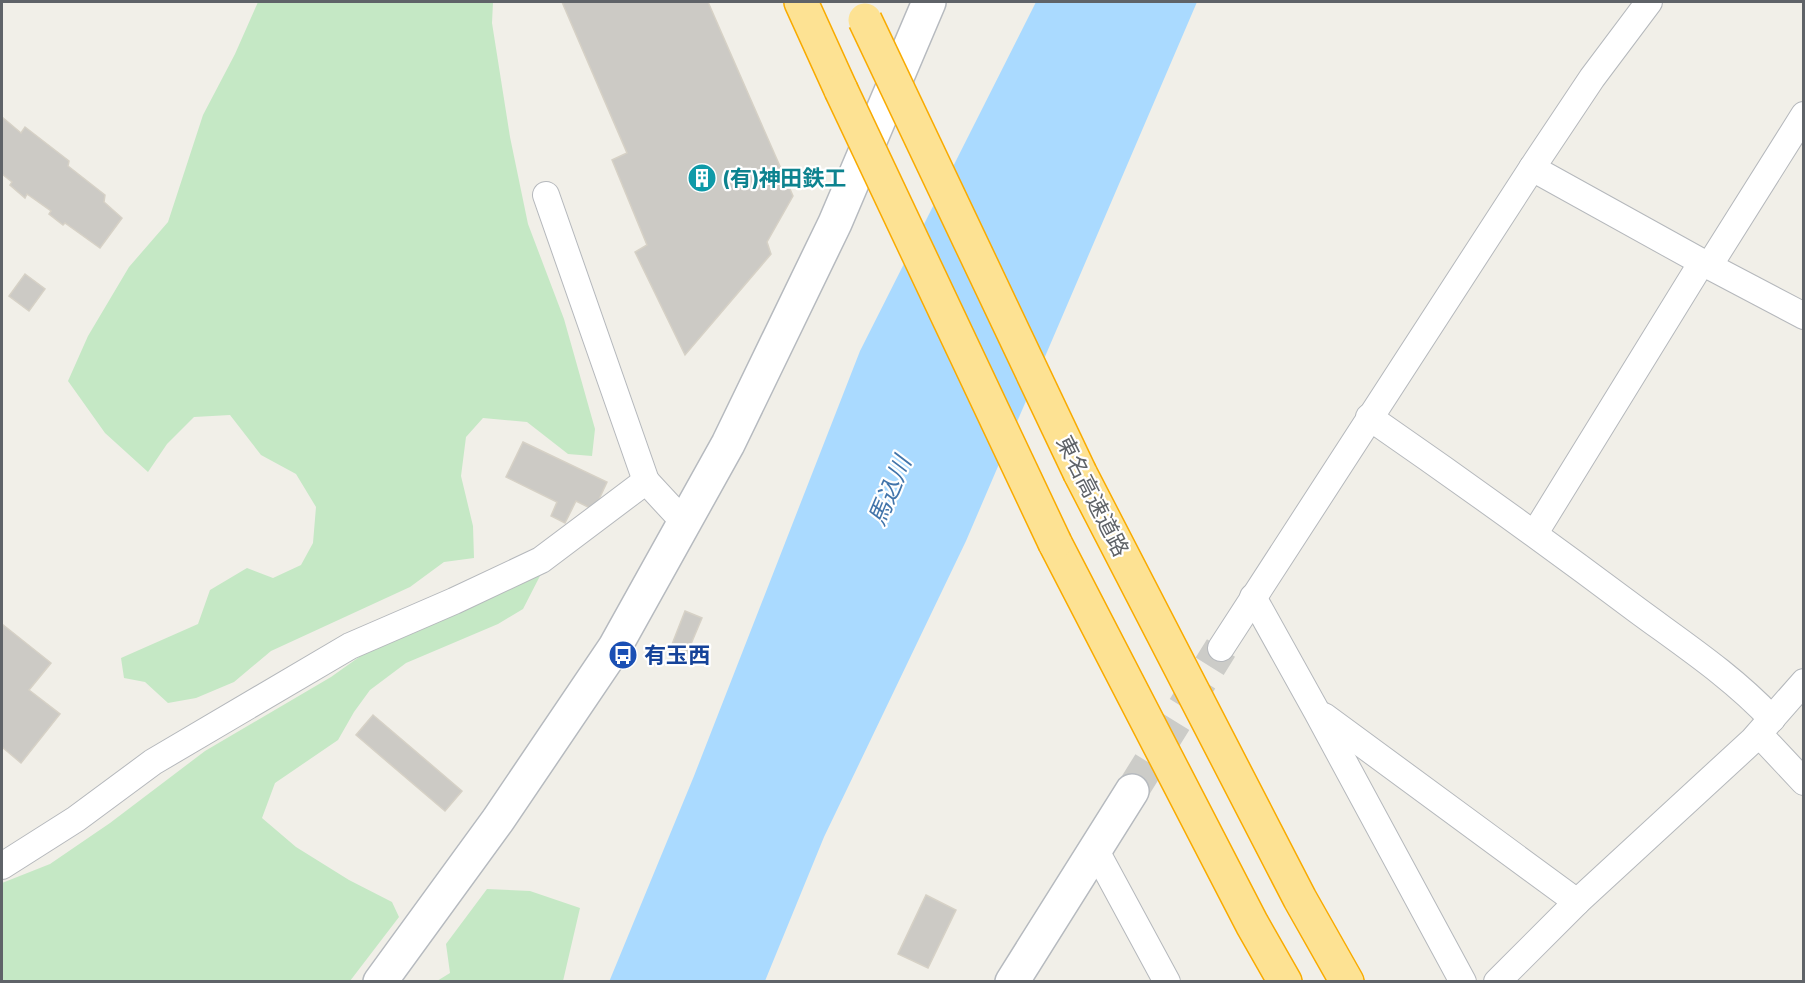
<svg xmlns="http://www.w3.org/2000/svg" width="1805" height="983" viewBox="0 0 1805 983" font-family="'Titillium Web','Noto Sans JP',sans-serif">
<style>
.green{fill:#c5e8c5}
.water{fill:#aadaff}
.building{fill:#cccac5;stroke:#d6d1c6;stroke-width:1.5}
.lines{fill:none;stroke-linecap:round;stroke-linejoin:round}
.secondary-tunnel{stroke:#ccccc8;stroke-width:33;stroke-dasharray:33 16;stroke-linecap:butt}
.street-casing{stroke:#b5b8bc;stroke-width:28}
.secondary-casing{stroke:#b6babf;stroke-width:36}
.highway-casing{stroke:#f9ab00;stroke-width:36}
.street{stroke:#fff;stroke-width:26}
.secondary{stroke:#fff;stroke-width:33}
.highway{stroke:#fde293;stroke-width:33}
.highway-bridge-casing{stroke:#f9ab00;stroke-width:36;stroke-linecap:butt}
.highway-bridge{stroke:#fde293;stroke-width:33}
.labels{text-anchor:middle;stroke-width:4.5;stroke-linejoin:round;paint-order:stroke}
.culture-label{font-size:22px;font-weight:bold;fill:#0d838f;stroke:#fff;text-anchor:start}
.street-label{font-size:22px;fill:#5f6368;stroke:#fff}
.transit-label{font-size:22px;font-weight:bold;fill:#164399;stroke:#fff;text-anchor:start}
.water-label{font-size:24px;font-style:italic;fill:#4174aa;stroke:#fff}
</style>
<rect width="100%" height="100%" fill="#f1efe8"/>
<g class="green">
<path d="M 258,2 L 493,2 L 492,23 L 510,137 L 528,224 L 564,319 L 595,429 L 592,456 L 568,454 L 527,422 L 483,418 L 466,437 L 461,476 L 473,526 L 474,558 L 444,562 L 410,587 L 271,651 L 234,682 L 196,698 L 168,703 L 145,682 L 124,678 L 121,658 L 198,624 L 210,590 L 247,568 L 273,578 L 301,565 L 313,543 L 316,507 L 296,474 L 261,455 L 230,415 L 194,417 L 167,444 L 148,472 L 105,433 L 68,381 L 88,336 L 129,267 L 168,222 L 203,115 L 235,54 Z"/>
<path d="M 542,572 L 523,609 L 498,624 L 406,663 L 370,690 L 354,712 L 338,740 L 275,783 L 262,818 L 296,847 L 349,880 L 392,902 L 399,917 L 350,981 L 2,982 L 2,883 L 50,864 L 110,823 L 205,751 L 331,677 L 362,655 L 421,630 Z"/>
<path d="M 487,889 L 530,891 L 580,908 L 563,981 L 437,981 L 450,973 L 446,944 Z"/>
</g>
<path class="water" d="M 1036,2 L 1197,2 L 966,541 L 824,837 L 765,981 L 609,982 L 694,776 L 860,351 Z"/>
<g class="building">
<path d="M 562,2 L 708,2 L 793,196 L 767,242 L 771,254 L 685,355 L 635,252 L 647,245 L 612,160 L 627,153 Z"/>
<path d="M 2,117 L 21,133 L 25,127 L 69,161 L 68,166 L 105,195 L 104,202 L 122,218 L 100,248 L 65,223 L 63,225 L 49,214 L 51,211 L 27,194 L 25,198 L 10,185 L 12,182 L 2,174 Z"/>
<path d="M 25,274 L 45,289 L 29,311 L 9,296 Z"/>
<path d="M 523,442 L 607,482 L 594,510 L 576,501 L 565,523 L 551,516 L 557,502 L 506,477 Z"/>
<path d="M 685,611 L 702,618 L 685,658 L 669,652 Z"/>
<path d="M 2,624 L 51,663 L 29,690 L 60,714 L 21,763 L 2,747 Z"/>
<path d="M 373,715 L 462,791 L 445,811 L 356,735 Z"/>
<path d="M 926,895 L 956,910 L 928,968 L 898,954 Z"/>
</g>
<g class="lines">
<path class="secondary-tunnel" d="M 1132,791 L 1221,648"/>
<g class="street-casing">
<g id="street">
<path d="M 1532,168 L 1709,266 L 1804,316"/>
<path d="M 546,195 L 646,481"/>
<path d="M 1709,266 L 1804,115"/>
<path d="M 1369,417 C 1460,480 1549,544 1637,610 C 1683,644 1733,677 1772,719"/>
<path d="M 1535,533 L 1702,262"/>
<path d="M 1253,597 L 1317,712 L 1463,982"/>
<path d="M 1221,648 L 1532,168 L 1592,78 L 1649,2"/>
<path d="M 1324,716 L 1577,902"/>
<path d="M 1759,734 L 1804,782"/>
<path d="M 1095,849 L 1167,982"/>
<path d="M 2,866 L 76,819 L 153,762 L 350,646 L 454,601 L 541,560 L 646,481 L 683,521"/>
<path d="M 1497,982 L 1577,902 L 1753,740 L 1804,682"/>
</g>
</g>
<g class="secondary-casing">
<g id="secondary">
<path d="M 380,982 L 498,820 L 615,647 L 728,444 L 835,223 L 929,2"/>
<path d="M 1012,982 L 1132,791"/>
</g>
</g>
<g class="highway-casing">
<g id="highway">
<path d="M 801,2 L 841,90"/>
<path d="M 1080,473 L 1300,899 L 1347,982"/>
<path d="M 1055,543 L 1252,924 L 1285,982"/>
</g>
</g>
<use href="#street" class="street"/>
<use href="#secondary" class="secondary"/>
<use href="#highway" class="highway"/>
<g class="highway-bridge-casing">
<g id="highway-bridge">
<path d="M 865,20 L 1080,473"/>
<path d="M 841,90 L 1055,543"/>
</g>
</g>
<use href="#highway-bridge" class="highway-bridge"/>
</g>
<defs>
<g id="building-disc" transform="scale(1.5)"><circle r="9.5" fill="#0f9aa8" stroke="#fff"/><path d="M-4-6H4V6H1V3H-1V6H-4ZM-2.5-4.3h1.7v1.8h-1.7ZM.8-4.3h1.7v1.8H.8ZM-2.5-1h1.7V.8h-1.7ZM.8-1h1.7V.8H.8Z" fill="#fff"/></g>
<g id="bus-disc" transform="scale(1.5)"><circle r="9.5" fill="#1a4fb4" stroke="#fff"/><path d="M-5-6H5V4H4V6H2V4H-2V6H-4V4H-5ZM-3.5-4V0h7V-4ZM-3.5 1.2v1.5H-2V1.2ZM2 1.2v1.5H3.5V1.2Z" fill="#fff"/></g>
</defs>
<g fill-rule="evenodd">
<use href="#building-disc" x="702" y="178"/>
<use href="#bus-disc" x="623" y="655"/>
</g>
<g class="labels">
<g class="culture-label">
<text x="723" y="186">(有)神田鉄工</text>
</g>
<g class="street-label">
<text transform="translate(1093 496) rotate(63)" y="8">東名高速道路</text>
</g>
<g class="transit-label">
<text x="644" y="663">有玉西</text>
</g>
<g class="water-label">
<text transform="translate(890 491) rotate(-67)" y="8">馬込川</text>
</g>
</g>
<rect width="1805" height="983" fill="none" stroke="#5f6368" stroke-width="6"/>
</svg>
